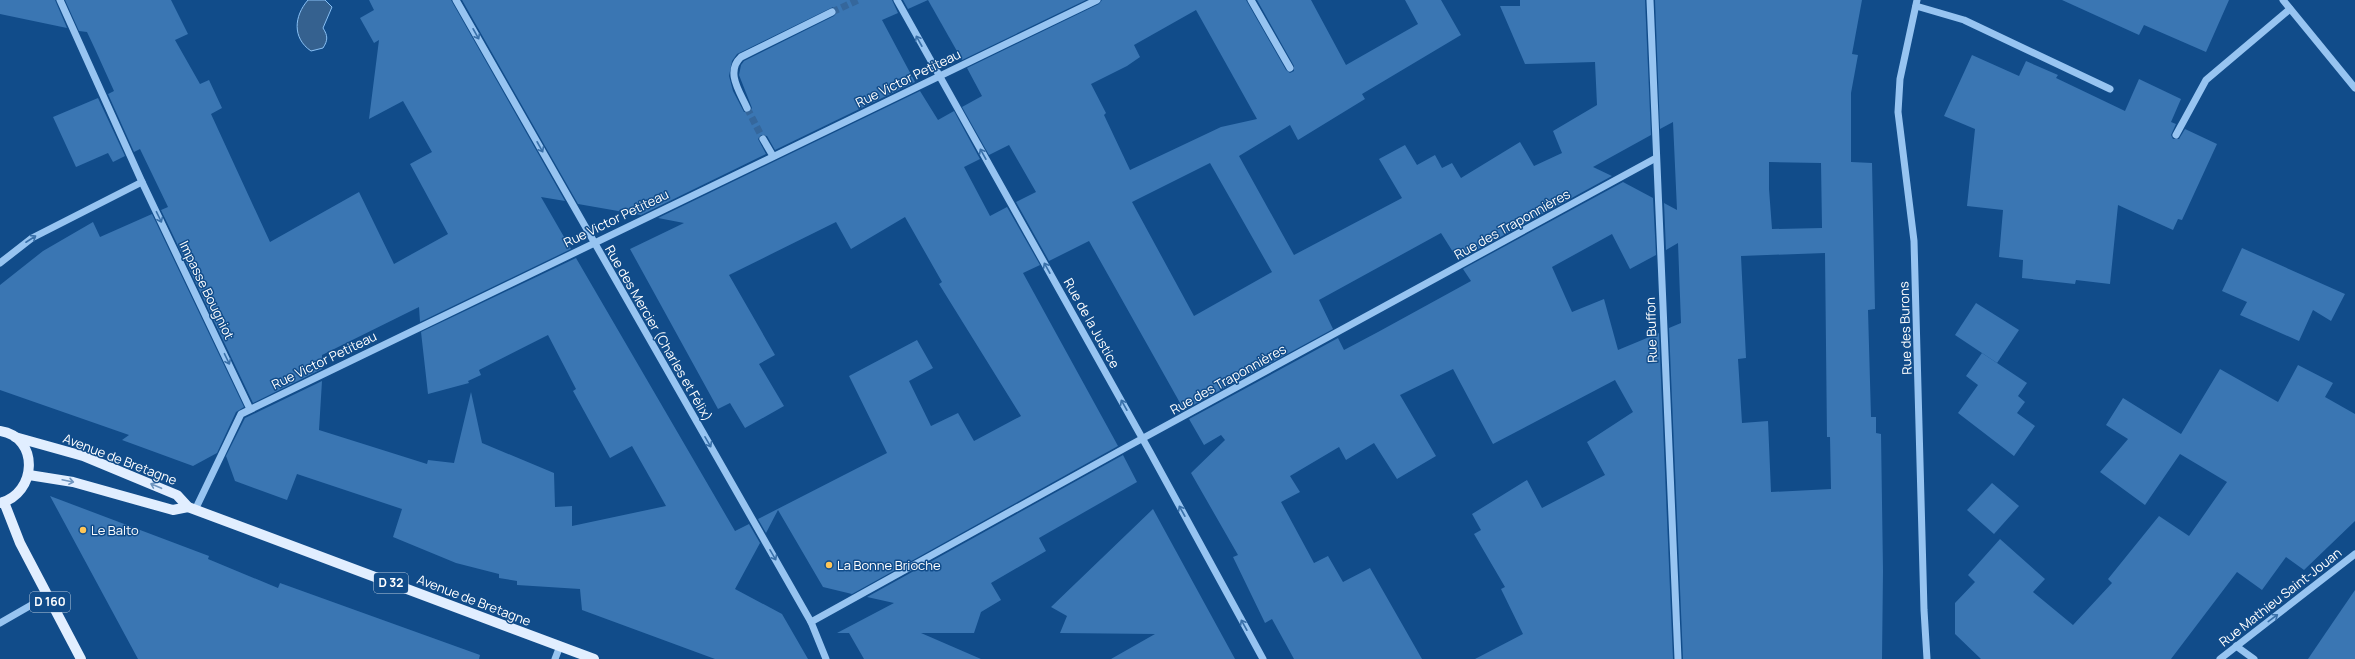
<svg xmlns="http://www.w3.org/2000/svg" width="2355" height="659" viewBox="0 0 2355 659" font-family="Manrope,sans-serif">
<style>
.water{fill:#35618f;stroke:#88c0f5}
.building{fill:#3a76b3;fill-rule:evenodd}
.lines{fill:none;stroke-linecap:round;stroke-linejoin:round}
.minor-tunnel{stroke:#35679c;stroke-width:7;stroke-dasharray:7 3.5;stroke-linecap:butt}
.minor{stroke:#97c4f1;stroke-width:7}
.major{stroke:#e1eeff;stroke-width:10}
.oneway{stroke:#3970a9}
.oneway2{stroke:#6f95bf}
.poi-dot{fill:#ffc657;stroke:#114c8a;stroke-width:1.5}
.labels{text-anchor:middle;stroke-width:3;stroke-linejoin:round;paint-order:stroke}
.shield{fill:#114c8a;stroke:#b8c9dc;stroke-width:1}
.shield-label{font-size:12px;font-weight:bold;fill:#fff}
.street-label{font-size:13px;fill:#fff;stroke:#114c8a}
.poi-label{font-size:13px;fill:#fff;stroke:#114c8a;text-anchor:start}
</style>
<rect width="100%" height="100%" fill="#114c8a"/>
<path class="water" d="M 308,0 L 325,0 L 332,7 L 323,28 C 328,36 328,40 323,48 L 311,51 C 292,38 294,16 308,0 Z"/>
<g class="building">
<path d="M 0,0 L 55,0 L 67,28 L 0,14 Z"/>
<path d="M 65,0 L 171,0 L 188,34 L 175,40 L 200,84 L 209,80 L 222,108 L 211,114 L 270,242 L 359,192 L 394,264 L 448,234 L 410,164 L 432,152 L 403,101 L 369,119 L 379,40 L 374,43 L 360,18 L 374,10 L 369,0 L 451,0 L 565,201 L 541,197 L 571,249 L 420,322 L 419,307 L 322,355 L 322,369 L 253,403 L 161,210 L 168,207 L 140,149 L 134,152 L 108,94 L 114,91 L 95,49 L 87,32 L 79,31 Z"/>
<path d="M 462,0 L 892,0 L 898,13 L 882,20 L 915,82 L 775,150 L 767,136 L 761,135 L 758,139 L 766,154 L 641,215 L 578,204 ZM 833,7 L 837,12 L 834,16 L 744,61 L 741,65 L 739,75 L 752,108 L 749,112 L 744,112 L 733,91 L 729,76 L 732,61 L 737,54 Z"/>
<path d="M 903,0 L 928,0 L 908,9 Z"/>
<path d="M 928,0 L 1086,0 L 962,60 Z"/>
<path d="M 1102,0 L 1246,0 L 1286,70 L 1290,73 L 1294,71 L 1294,66 L 1257,0 L 1311,0 L 1346,65 L 1418,24 L 1405,0 L 1441,0 L 1461,35 L 1362,94 L 1365,99 L 1298,140 L 1290,125 L 1239,156 L 1294,255 L 1402,198 L 1379,159 L 1405,145 L 1417,165 L 1435,155 L 1442,168 L 1452,163 L 1461,178 L 1520,142 L 1534,166 L 1562,153 L 1553,131 L 1597,105 L 1595,62 L 1525,64 L 1500,6 L 1520,6 L 1520,0 L 1645,0 L 1651,135 L 1593,167 L 1612,176 L 1458,260 L 1441,233 L 1319,300 L 1333,329 L 1184,410 L 1089,241 L 1049,261 L 1016,202 L 1036,192 L 1009,145 L 989,155 L 962,107 L 982,96 L 967,68 L 1099,4 ZM 1196,10 L 1257,119 L 1221,127 L 1130,170 L 1104,115 L 1106,113 L 1091,84 L 1127,66 L 1140,57 L 1134,45 ZM 1210,163 L 1272,272 L 1194,316 L 1132,202 Z"/>
<path d="M 1655,0 L 1862,0 L 1852,54 L 1858,55 L 1851,93 L 1851,162 L 1872,163 L 1875,309 L 1868,310 L 1871,417 L 1876,417 L 1876,433 L 1881,434 L 1883,571 L 1882,659 L 1683,659 L 1669,328 L 1681,323 L 1678,243 L 1666,250 L 1664,203 L 1677,210 L 1673,122 L 1660,129 ZM 1769,162 L 1821,163 L 1822,228 L 1772,229 L 1769,189 ZM 1825,253 L 1827,437 L 1830,437 L 1831,489 L 1771,492 L 1768,421 L 1742,423 L 1738,359 L 1746,358 L 1741,256 Z"/>
<path d="M 2062,0 L 2229,0 L 2206,52 L 2144,25 L 2139,35 Z"/>
<path d="M 1972,55 L 2019,76 L 2026,61 L 2058,75 L 2056,78 L 2125,111 L 2139,79 L 2181,99 L 2171,122 L 2176,124 L 2171,135 L 2173,139 L 2179,139 L 2185,129 L 2217,144 L 2182,220 L 2178,219 L 2173,230 L 2118,205 L 2110,284 L 2076,280 L 2075,284 L 2022,278 L 2023,260 L 1999,257 L 2003,210 L 1967,206 L 1975,129 L 1944,116 Z"/>
<path d="M 920,91 L 938,120 L 954,111 L 980,159 L 964,167 L 990,216 L 1007,207 L 1040,265 L 1023,273 L 1118,446 L 852,594 L 823,587 L 778,510 L 766,533 L 758,519 L 887,453 L 849,376 L 917,340 L 933,368 L 909,381 L 931,426 L 958,413 L 974,441 L 1021,416 L 939,284 L 942,282 L 905,217 L 851,249 L 836,222 L 729,275 L 775,355 L 759,364 L 784,406 L 745,428 L 730,403 L 718,409 L 630,249 L 684,223 L 658,218 Z"/>
<path d="M 98,98 L 125,156 L 113,162 L 108,153 L 76,167 L 53,117 Z"/>
<path d="M 1623,182 L 1653,198 L 1656,255 L 1630,269 L 1612,234 L 1552,267 L 1572,312 L 1604,299 L 1618,350 L 1659,333 L 1673,659 L 1475,659 L 1523,634 L 1501,589 L 1505,587 L 1474,534 L 1481,530 L 1472,514 L 1527,480 L 1542,508 L 1605,475 L 1587,442 L 1633,412 L 1615,380 L 1493,444 L 1453,369 L 1400,395 L 1436,456 L 1397,479 L 1374,443 L 1346,460 L 1339,447 L 1290,476 L 1300,492 L 1281,502 L 1314,563 L 1328,556 L 1343,582 L 1370,568 L 1422,659 L 1294,659 L 1272,619 L 1265,623 L 1233,557 L 1238,555 L 1191,473 L 1225,440 L 1221,435 L 1204,445 L 1189,419 L 1338,338 L 1344,350 L 1378,332 L 1471,281 L 1463,269 Z"/>
<path d="M 152,214 L 244,407 L 236,412 L 217,453 L 193,466 L 122,440 L 129,435 L 0,390 L 0,285 L 43,251 L 93,222 L 100,237 Z"/>
<path d="M 2242,248 L 2345,294 L 2331,321 L 2313,310 L 2299,341 L 2240,315 L 2247,302 L 2222,291 Z"/>
<path d="M 576,258 L 735,531 L 749,524 L 760,543 L 735,589 L 782,614 L 808,659 L 715,659 L 582,610 L 580,589 L 517,585 L 517,581 L 499,578 L 499,574 L 456,563 L 393,537 L 402,509 L 297,474 L 287,500 L 235,481 L 226,456 L 245,418 L 322,381 L 319,430 L 427,464 L 428,460 L 454,463 L 471,392 L 482,443 L 554,473 L 555,507 L 572,506 L 572,526 L 666,506 L 632,446 L 610,458 L 573,391 L 576,389 L 548,335 L 479,370 L 481,375 L 468,381 L 469,383 L 428,394 L 421,332 Z"/>
<path d="M 1976,303 L 2019,330 L 1997,363 L 1955,335 Z"/>
<path d="M 1982,353 L 2027,383 L 2018,396 L 2025,402 L 2017,413 L 2035,426 L 2014,456 L 1958,413 L 1978,385 L 1966,376 Z"/>
<path d="M 2298,365 L 2333,383 L 2325,397 L 2355,414 L 2355,521 L 2304,570 L 2286,557 L 2262,590 L 2237,572 L 2171,659 L 1981,659 L 1955,634 L 1955,603 L 1975,582 L 1968,575 L 2000,539 L 2045,579 L 2033,592 L 2073,625 L 2112,583 L 2108,579 L 2159,516 L 2189,536 L 2227,482 L 2180,454 L 2145,505 L 2100,472 L 2128,439 L 2106,425 L 2123,398 L 2181,434 L 2220,369 L 2278,402 Z"/>
<path d="M 1123,455 L 1137,482 L 1039,538 L 1046,551 L 991,583 L 1001,600 L 981,612 L 974,633 L 921,633 L 981,659 L 864,659 L 849,633 L 837,633 L 894,603 L 867,597 Z"/>
<path d="M 1992,483 L 2019,506 L 1994,534 L 1967,510 Z"/>
<path d="M 50,496 L 209,556 L 208,559 L 278,588 L 280,583 L 480,655 L 479,659 L 138,659 Z"/>
<path d="M 1153,509 L 1171,542 L 1235,659 L 1111,659 L 1155,634 L 1060,633 L 1067,616 L 1051,607 Z"/>
<path d="M 2355,590 L 2355,659 L 2308,659 L 2327,631 Z"/>
</g>
<g class="lines">
<g class="minor-tunnel">
<path d="M 832,12 L 858,0"/>
<path d="M 747,108 L 763,139"/>
</g>
<g class="minor">
<path d="M 60,0 L 142,182 L 250,409"/>
<path d="M 456,0 L 811,622 L 826,659"/>
<path d="M 897,0 L 1150,452 L 1263,659"/>
<path d="M 1251,0 L 1290,68"/>
<path d="M 1650,0 L 1678,659"/>
<path d="M 1917,0 L 1900,79 L 1898,112 L 1914,241 L 1924,610 L 1927,659"/>
<path d="M 2283,0 L 2355,88"/>
<path d="M 1916,6 L 1964,20 L 2110,89"/>
<path d="M 747,108 C 740,92 725,72 741,57 L 832,12"/>
<path d="M 2176,135 L 2206,80 L 2290,9"/>
<path d="M 763,139 L 773,156"/>
<path d="M 0,263 L 32,238 L 142,182"/>
<path d="M 195,510 L 241,414 L 1097,0"/>
<path d="M 811,622 L 1125,448 L 1656,158"/>
<path d="M 0,623 L 47,596"/>
<path d="M 2236,646 L 2254,659"/>
<path d="M 555,659 L 560,646"/>
<path d="M 2220,659 L 2355,554"/>
</g>
<g class="major">
<path d="M 0,431 C 40,437 37,494 0,503"/>
<path d="M 15,437 L 83,456 L 177,495 L 188,507 L 594,659"/>
<path d="M 29,475 L 73,482 L 173,510 L 188,507"/>
<path d="M 4,502 L 20,543 L 81,659"/>
</g>
</g>
<defs><path id="oneway-shaft" d="M-6 0H5M1.5-3L5.5 0L1.5 3" fill="none" stroke-width="1.6" stroke-linecap="round" stroke-linejoin="round"/></defs>
<g class="oneway">
<use href="#oneway-shaft" transform="translate(476 34) rotate(61)"/>
<use href="#oneway-shaft" transform="translate(919 41) rotate(-119)"/>
<use href="#oneway-shaft" transform="translate(540 147) rotate(61)"/>
<use href="#oneway-shaft" transform="translate(983 154) rotate(-119)"/>
<use href="#oneway-shaft" transform="translate(159 217) rotate(64)"/>
<use href="#oneway-shaft" transform="translate(31 239) rotate(-33)"/>
<use href="#oneway-shaft" transform="translate(1047 268) rotate(-119)"/>
<use href="#oneway-shaft" transform="translate(227 359) rotate(64)"/>
<use href="#oneway-shaft" transform="translate(1124 405) rotate(-119)"/>
<use href="#oneway-shaft" transform="translate(708 442) rotate(60)"/>
<use href="#oneway-shaft" transform="translate(1182 511) rotate(-119)"/>
<use href="#oneway-shaft" transform="translate(773 555) rotate(60)"/>
<use href="#oneway-shaft" transform="translate(2273 618) rotate(-37)"/>
<use href="#oneway-shaft" transform="translate(1244 625) rotate(-119)"/>
</g>
<g class="oneway2">
<use href="#oneway-shaft" transform="translate(68 481) rotate(12)"/>
<use href="#oneway-shaft" transform="translate(156 486) rotate(-157)"/>
</g>
<g class="poi-dot">
<circle cx="83" cy="530" r="4"/>
<circle cx="829" cy="565" r="4"/>
</g>
<g class="labels">
<g class="shield">
<rect x="374" y="573" width="34" height="20" rx="3"/>
<rect x="30" y="592" width="40" height="20" rx="3"/>
</g>
<g class="shield-label">
<text x="391" y="587">D 32</text>
<text x="50" y="606">D 160</text>
</g>
<g class="street-label">
<text transform="translate(908 78) rotate(-26)" y="5">Rue Victor Petiteau</text>
<text transform="translate(616 218) rotate(-26)" y="5">Rue Victor Petiteau</text>
<text transform="translate(1512 224) rotate(-29)" y="5">Rue des Traponnières</text>
<text transform="translate(207 290) rotate(64)" y="5">Impasse Bougniot</text>
<text transform="translate(1092 323) rotate(61)" y="5">Rue de la Justice</text>
<text transform="translate(1905 328) rotate(-92)" y="5">Rue des Burons</text>
<text transform="translate(1651 330) rotate(-92)" y="5">Rue Buffon</text>
<text transform="translate(659 333) rotate(60)" y="5">Rue des Mercier (Charles et Félix)</text>
<text transform="translate(324 360) rotate(-26)" y="5">Rue Victor Petiteau</text>
<text transform="translate(1228 379) rotate(-29)" y="5">Rue des Traponnières</text>
<text transform="translate(120 459) rotate(21)" y="5">Avenue de Bretagne</text>
<text transform="translate(2280 597) rotate(-38)" y="5">Rue Mathieu Saint-Jouan</text>
<text transform="translate(474 600) rotate(21)" y="5">Avenue de Bretagne</text>
</g>
<g class="poi-label">
<text x="91" y="535">Le Balto</text>
<text x="837" y="570">La Bonne Brioche</text>
</g>
</g>
</svg>
